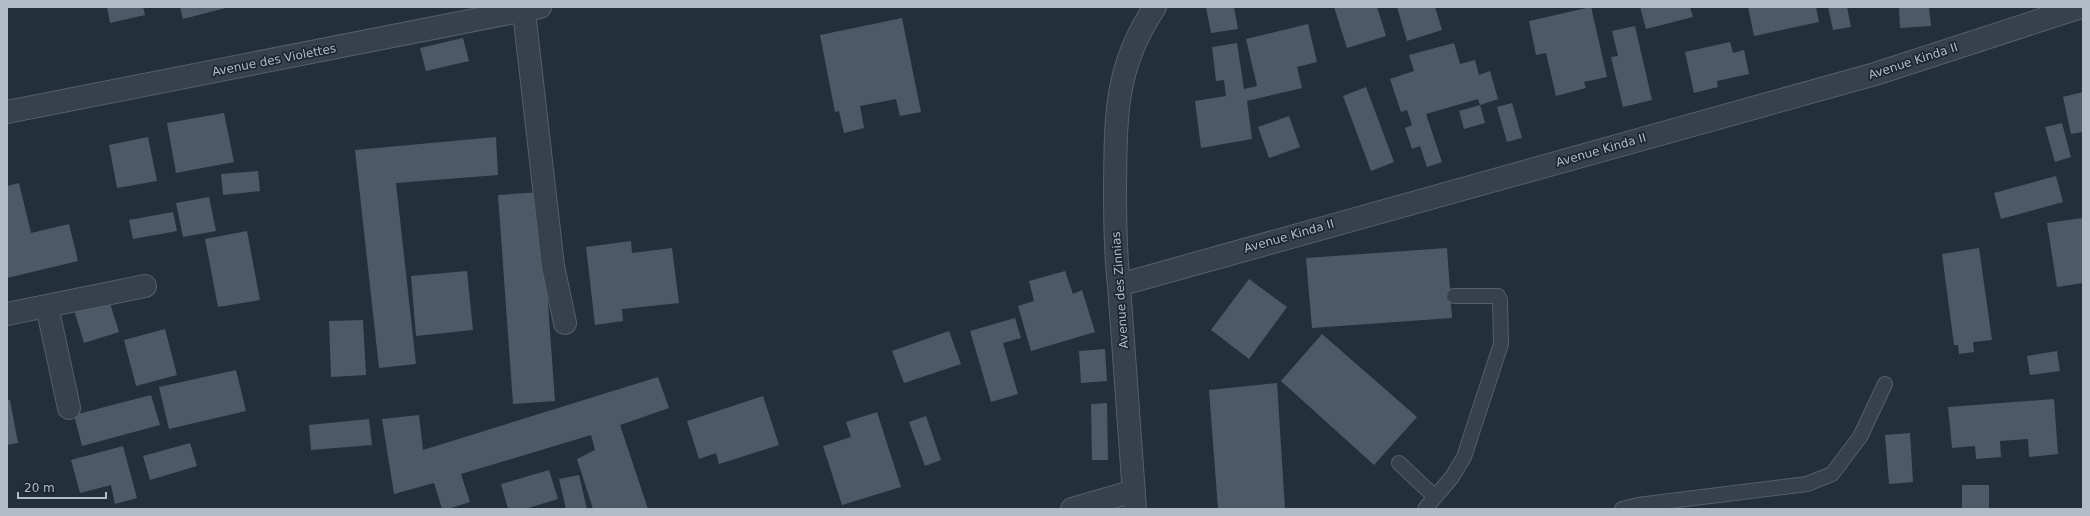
<svg xmlns="http://www.w3.org/2000/svg" width="2090" height="516" font-family="'DejaVu Sans',sans-serif">
<style>
.building{fill:#4c5a67}
.lines{fill:none;stroke-linecap:round;stroke-linejoin:round}
.service-casing{stroke:#555f69;stroke-width:16}
.minor-casing{stroke:#555f69;stroke-width:24}
.service{stroke:#36414b;stroke-width:14}
.minor{stroke:#36414b;stroke-width:22}
.labels{text-anchor:middle;stroke-width:3.5;stroke-linejoin:round;paint-order:stroke}
.street-label{font-size:12px;fill:#b2bcc7;stroke:#1c2630}
</style>
<rect width="100%" height="100%" fill="#23303b"/>
<path class="building" d="M107,7h36l2,8 -35,8z
M180,7h46v1l-43,11z
M1206,7h28l4,22 -27,4z
M1334,7h43l9,29 -39,12z
M1397,7h38l7,23 -35,11z
M1591,7l16,70 -23,5 2,6 -30,8 -10,-43 -10,2 -7,-34z
M1640,7h50l3,10 -47,12z
M1748,7h68l3,15 -65,14z
M1828,7h19l4,20 -18,3z
M1899,7h30l2,19 -31,2z
M902,18l19,94 -21,4 -4,-17 -36,7 4,22 -20,5 -5,-22 -4,1 -15,-77z
M1308,24l9,38 -20,5 5,21 -55,13 5,38 -51,9 -6,-47 31,-5 -2,-16 -8,1 -4,-34 25,-4 7,46 13,-3 -11,-47z
M1635,26l17,74 -29,7 -12,-50 7,-1 -6,-25z
M463,38l6,23 -43,10 -6,-23z
M1730,42l3,11 11,-3 5,24 -32,7 1,6 -24,6 -9,-41z
M1454,43l6,21 15,-4 4,15 11,-4 8,28 -18,6 5,18 -21,6 -5,-18 21,-6 -2,-6 -52,15 16,48 -15,5 -7,-21 -8,3 -7,-21 7,-3 -5,-15 -6,2 -11,-33 24,-8 -5,-16z
M1366,87l28,75 -23,9 -28,-75z
M2083,92v40l-12,2 -8,-37z
M1512,103l10,35 -15,4 -10,-35z
M224,113l10,49 -58,11 -9,-50z
M1289,116l11,31 -31,11 -11,-31z
M2062,123l9,34 -16,5 -10,-35z
M148,137l9,44 -40,7 -8,-43z
M496,137l2,38 -102,8 20,181 -37,4 -24,-218z
M258,171l2,20 -37,4 -2,-21z
M2056,176l7,26 -62,17 -7,-26z
M19,183l12,50 38,-9 9,37 -71,17v-92z
M540,192l15,209 -42,3 -15,-209z
M209,197l7,34 -33,6 -7,-34z
M173,212l4,19 -44,8 -4,-19z
M2083,218v65l-26,4 -10,-64z
M247,231l13,69 -42,7 -13,-68z
M631,241l1,12 40,-5 7,55 -57,6 1,12 -28,4 -9,-78z
M1447,248l5,70 -140,10 -6,-70z
M1979,248l13,92 -19,2 1,10 -15,2 -1,-9h-4l-12,-91z
M467,271l6,59 -57,6 -5,-60z
M1065,271l8,23 9,-4 13,42 -64,19 -13,-45 16,-5 -5,-20z
M1249,279l38,28 -38,52 -38,-29z
M109,300l10,32 -35,11 -10,-33z
M1015,318l6,20 -18,5 15,51 -27,8 -21,-71z
M363,320l3,55 -35,2 -2,-56z
M165,329l12,46 -41,11 -12,-46z
M949,331l12,33 -57,19 -12,-32z
M1322,334l95,83 -43,48 -93,-84z
M1105,349l2,32 -26,2 -2,-32z
M2057,351l3,20 -30,4 -3,-19z
M236,370l10,41 -77,18 -10,-42z
M658,377l11,31 -49,17 28,84h-55l-16,-50 18,-9 -4,-15 -130,39 9,28 -22,7h-6l-8,-26 -40,11 -12,-75 37,-4 4,35z
M1277,383l8,126h-67l-9,-119z
M151,395l9,30 -78,21 -8,-31z
M763,396l16,49 -60,19 -3,-11 -17,6 -12,-38z
M2054,399l4,55 -29,3 -1,-18 -28,2 1,16 -25,2 -1,-13 -23,2 -4,-41z
M7,400h3l8,43 -11,2z
M1107,403l1,57h-16l-1,-56z
M877,412l24,75 -59,18 -19,-59 28,-9 -5,-15z
M926,416l15,44 -16,6 -16,-44z
M369,419l3,26 -61,5 -2,-25z
M1910,433l3,49 -24,2 -4,-49z
M190,443l7,23 -47,14 -7,-24z
M123,446l14,52 -22,6 -4,-19 -31,8 -9,-33z
M549,470l9,29 -33,10h-17l-7,-25z
M579,475l8,34h-21l-7,-30z
M1962,485h27v24h-27z"/>
<g class="lines">
<defs>
<path id="service" d="M1399,463l36,34
M1425,509l27,-32 12,-20 37,-113 -1,-44 -2,-4h-44
M1622,509l16,-4 169,-21 25,-10 28,-37 25,-53"/>
<path id="minor" d="M524,12l29,254 12,57
M7,112l533,-105
M1119,285l756,-211 206,-67
M47,306l22,102
M7,314l138,-28
M1072,509l62,-18
M1135,509l-16,-224c-4,-33 -4,-65 -4,-97 1,-71 -1,-120 40,-181"/>
</defs>
<use href="#service" class="service-casing"/>
<use href="#minor" class="minor-casing"/>
<use href="#service" class="service"/>
<use href="#minor" class="minor"/>
</g>
<g class="labels">
<g class="street-label">
<text transform="translate(274 60) rotate(-11)" y="4">Avenue des Violettes</text>
<text transform="translate(1913 61) rotate(-18)" y="4">Avenue Kinda II</text>
<text transform="translate(1601 150) rotate(-16)" y="4">Avenue Kinda II</text>
<text transform="translate(1289 236) rotate(-16)" y="4">Avenue Kinda II</text>
<text transform="translate(1120 290) rotate(-94)" y="4">Avenue des Zinnias</text>
</g>
</g>
<rect width="2090" height="516" fill="none" stroke="#b2bcc7" stroke-width="16"/>
<path d="M18 492v6h88v-6" fill="none" stroke="#b2bcc7" stroke-width="2"/>
<text x="24" y="492" font-size="12" fill="#b2bcc7" stroke="#1c2630" stroke-width="3" paint-order="stroke">20 m</text>
</svg>
